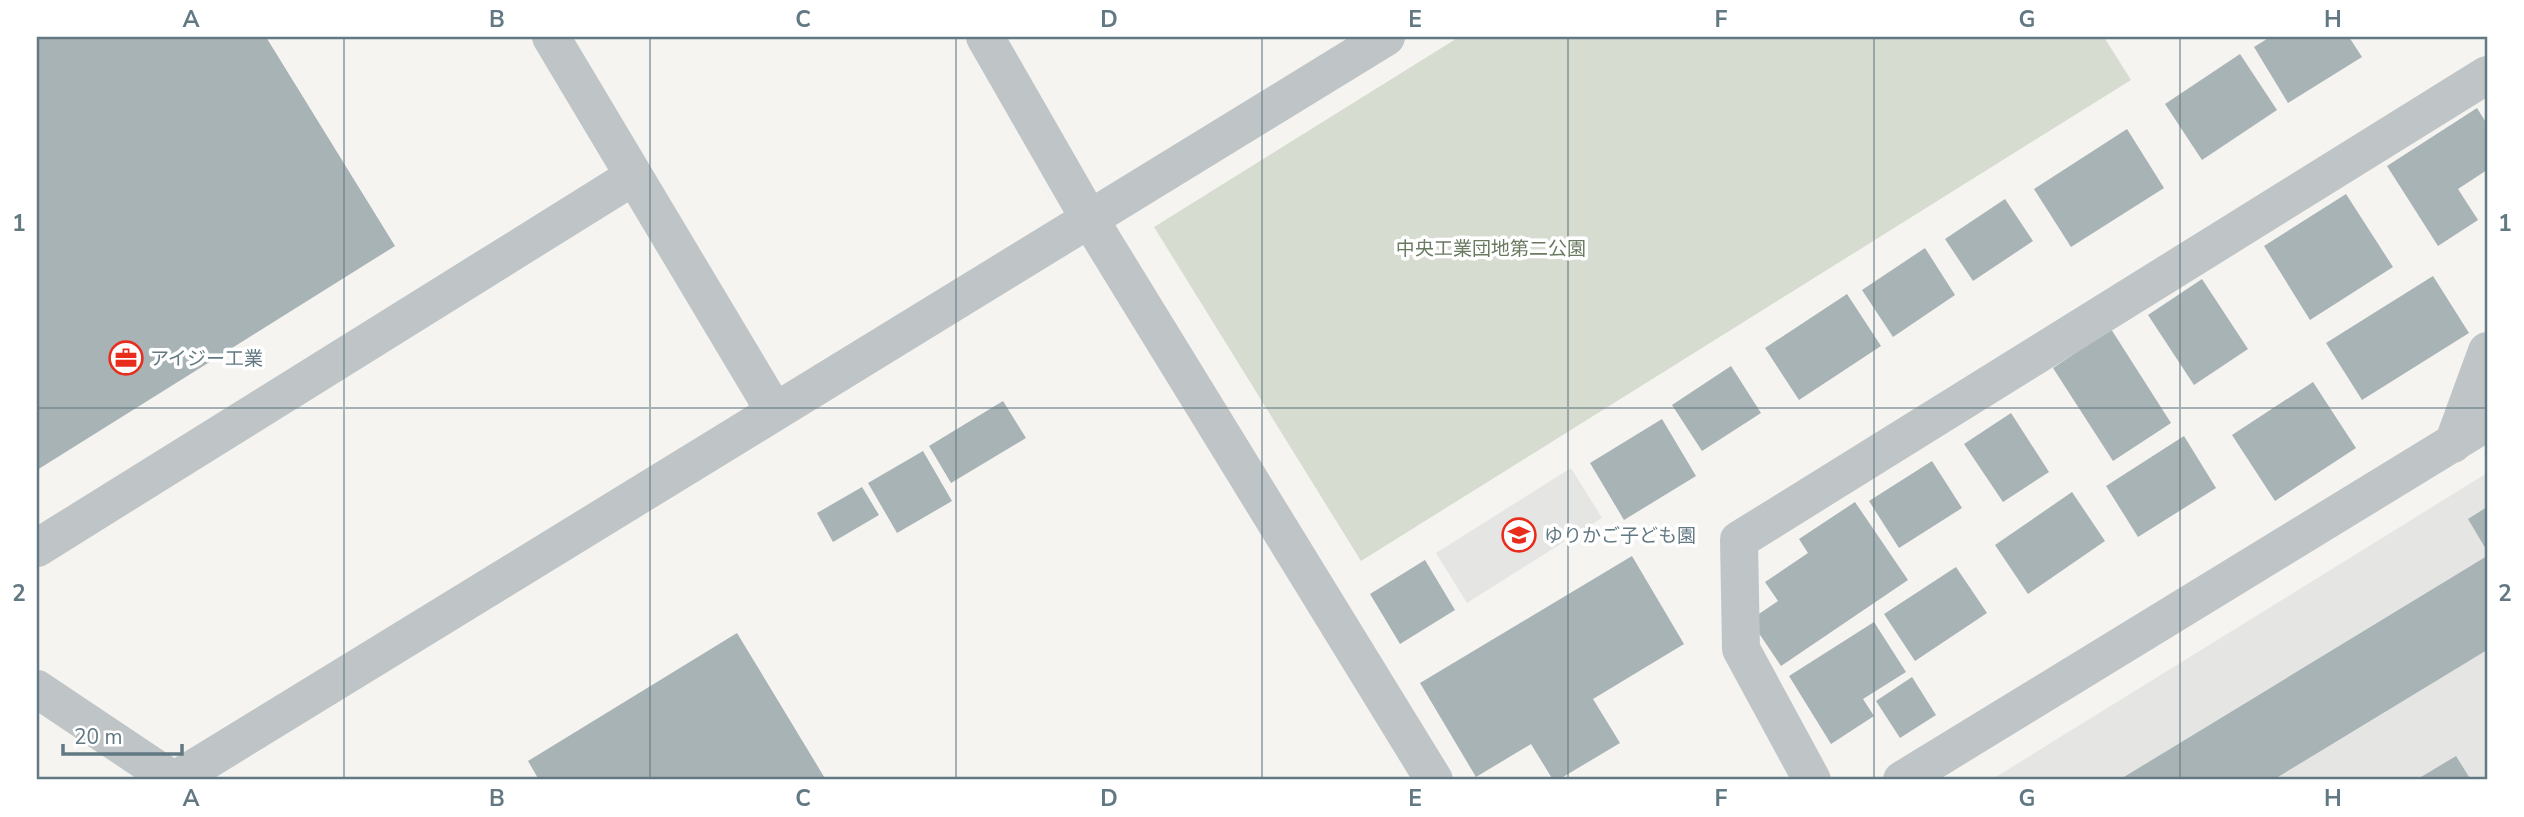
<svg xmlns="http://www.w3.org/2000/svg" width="2524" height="817" font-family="'Nunito Sans','Noto Sans JP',sans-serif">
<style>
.built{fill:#e5e6e4}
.green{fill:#d7dcd1}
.building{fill:#a8b3b6}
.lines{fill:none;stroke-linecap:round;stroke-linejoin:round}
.minor{stroke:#bfc5c7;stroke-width:38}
.grid{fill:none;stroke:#627983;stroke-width:2;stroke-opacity:0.55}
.labels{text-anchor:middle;stroke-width:7;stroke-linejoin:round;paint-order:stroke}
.park-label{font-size:19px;fill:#6a7a61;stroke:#fff}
.poi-label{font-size:19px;fill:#627983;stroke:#fff;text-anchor:start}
.neatline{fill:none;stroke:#627983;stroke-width:2.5}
.grid-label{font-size:23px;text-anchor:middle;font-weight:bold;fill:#627983}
</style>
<rect width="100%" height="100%" fill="#f5f4f0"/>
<path class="built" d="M1571,468l31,50 -135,85 -31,-50z
M2487,473v307h-496z"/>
<path class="green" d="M1459,37h645l27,43 -770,481 -207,-334z"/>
<path class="building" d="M37,37h229l129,209 -358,224z
M2270,37h79l13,20 -74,46 -34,-56z
M2240,54l37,56 -75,50 -37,-56z
M2477,108l10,16v46l-29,19 20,31 -40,26 -51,-80z
M2127,129l37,59 -93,59 -37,-58z
M2346,194l47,73 -83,53 -46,-74z
M2005,199l28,42 -60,40 -28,-42z
M1925,248l30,47 -62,42 -31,-47z
M2433,276l36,57 -107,67 -36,-57z
M2202,279l46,70 -54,36 -46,-70z
M1847,294l34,52 -82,54 -34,-52z
M2111,329l60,94 -58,38 -60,-93z
M1731,366l30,47 -59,38 -30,-46z
M2313,382l43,66 -81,53 -43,-66z
M1003,401l23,37 -75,45 -22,-37z
M2011,413l38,59 -46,30 -39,-58z
M1662,419l34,57 -72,44 -34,-57z
M2184,436l32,52 -78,49 -32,-51z
M923,451l29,50 -55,32 -29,-50z
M1932,461l30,47 -63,40 -30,-47z
M862,487l17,28 -46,27 -16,-29z
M2072,492l33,49 -77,53 -33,-49z
M1855,502l53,78 -127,86 -31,-46 28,-19 -13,-19 43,-29 -9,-14z
M2487,507v44l-19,-32z
M1632,556l52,88 -91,55 27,44 -62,37h-5l-22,-36 -55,33 -56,-94z
M2487,556v94l-214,130h-154z
M1425,560l30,50 -55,34 -30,-50z
M1956,567l31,46 -72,48 -31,-47z
M1874,622l32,50 -43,27 11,17 -43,28 -42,-68z
M737,633l89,147h-287l-11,-19z
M1912,677l24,38 -36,23 -24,-37z
M2456,756l15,24h-55z"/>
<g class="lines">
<path class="minor" d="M551,37l224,375
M985,37l105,183 344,560
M2453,444l34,-93
M37,548l597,-372
M37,689l136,91
M175,780l1211,-743
M1812,780l-71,-131 -2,-109 748,-465
M1902,780l585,-358"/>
</g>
<path class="grid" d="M344,37v743M650,37v743M956,37v743M1262,37v743M1568,37v743M1874,37v743M2180,37v743M37,408h2450"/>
<defs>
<symbol id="office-ring" viewBox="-11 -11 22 22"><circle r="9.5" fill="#fff" stroke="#e82d1d" stroke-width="1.5"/><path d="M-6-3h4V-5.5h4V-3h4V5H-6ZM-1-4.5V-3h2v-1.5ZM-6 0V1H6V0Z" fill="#e82d1d"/></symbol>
<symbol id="school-ring" viewBox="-11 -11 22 22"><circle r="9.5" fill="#fff" stroke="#e82d1d" stroke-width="1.5"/><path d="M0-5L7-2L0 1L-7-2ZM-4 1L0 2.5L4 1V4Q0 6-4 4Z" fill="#e82d1d"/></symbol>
</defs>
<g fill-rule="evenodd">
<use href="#office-ring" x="107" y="339" width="38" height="38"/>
<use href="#school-ring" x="1500" y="516" width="38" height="38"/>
</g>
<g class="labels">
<g class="park-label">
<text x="1491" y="255">中央工業団地第二公園</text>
</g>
<g class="poi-label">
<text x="150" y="365">アイジー工業</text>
<text x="1544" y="542">ゆりかご子ども園</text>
</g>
</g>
<rect width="2524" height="817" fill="none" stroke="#ffffff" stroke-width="77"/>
<path d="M63 744v10h119v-10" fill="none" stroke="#627983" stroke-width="3.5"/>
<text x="74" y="744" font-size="21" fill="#627983" stroke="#ffffff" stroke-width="5" paint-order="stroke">20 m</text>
<rect x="38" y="38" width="2448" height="740" class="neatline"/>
<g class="grid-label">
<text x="191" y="27">A</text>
<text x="497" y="27">B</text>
<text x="803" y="27">C</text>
<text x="1109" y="27">D</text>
<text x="1415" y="27">E</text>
<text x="1721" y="27">F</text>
<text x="2027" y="27">G</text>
<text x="2333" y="27">H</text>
<text x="19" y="231">1</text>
<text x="2505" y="231">1</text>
<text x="19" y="601">2</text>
<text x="2505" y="601">2</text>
<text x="191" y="806">A</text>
<text x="497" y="806">B</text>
<text x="803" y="806">C</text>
<text x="1109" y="806">D</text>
<text x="1415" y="806">E</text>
<text x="1721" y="806">F</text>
<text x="2027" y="806">G</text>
<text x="2333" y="806">H</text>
</g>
</svg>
